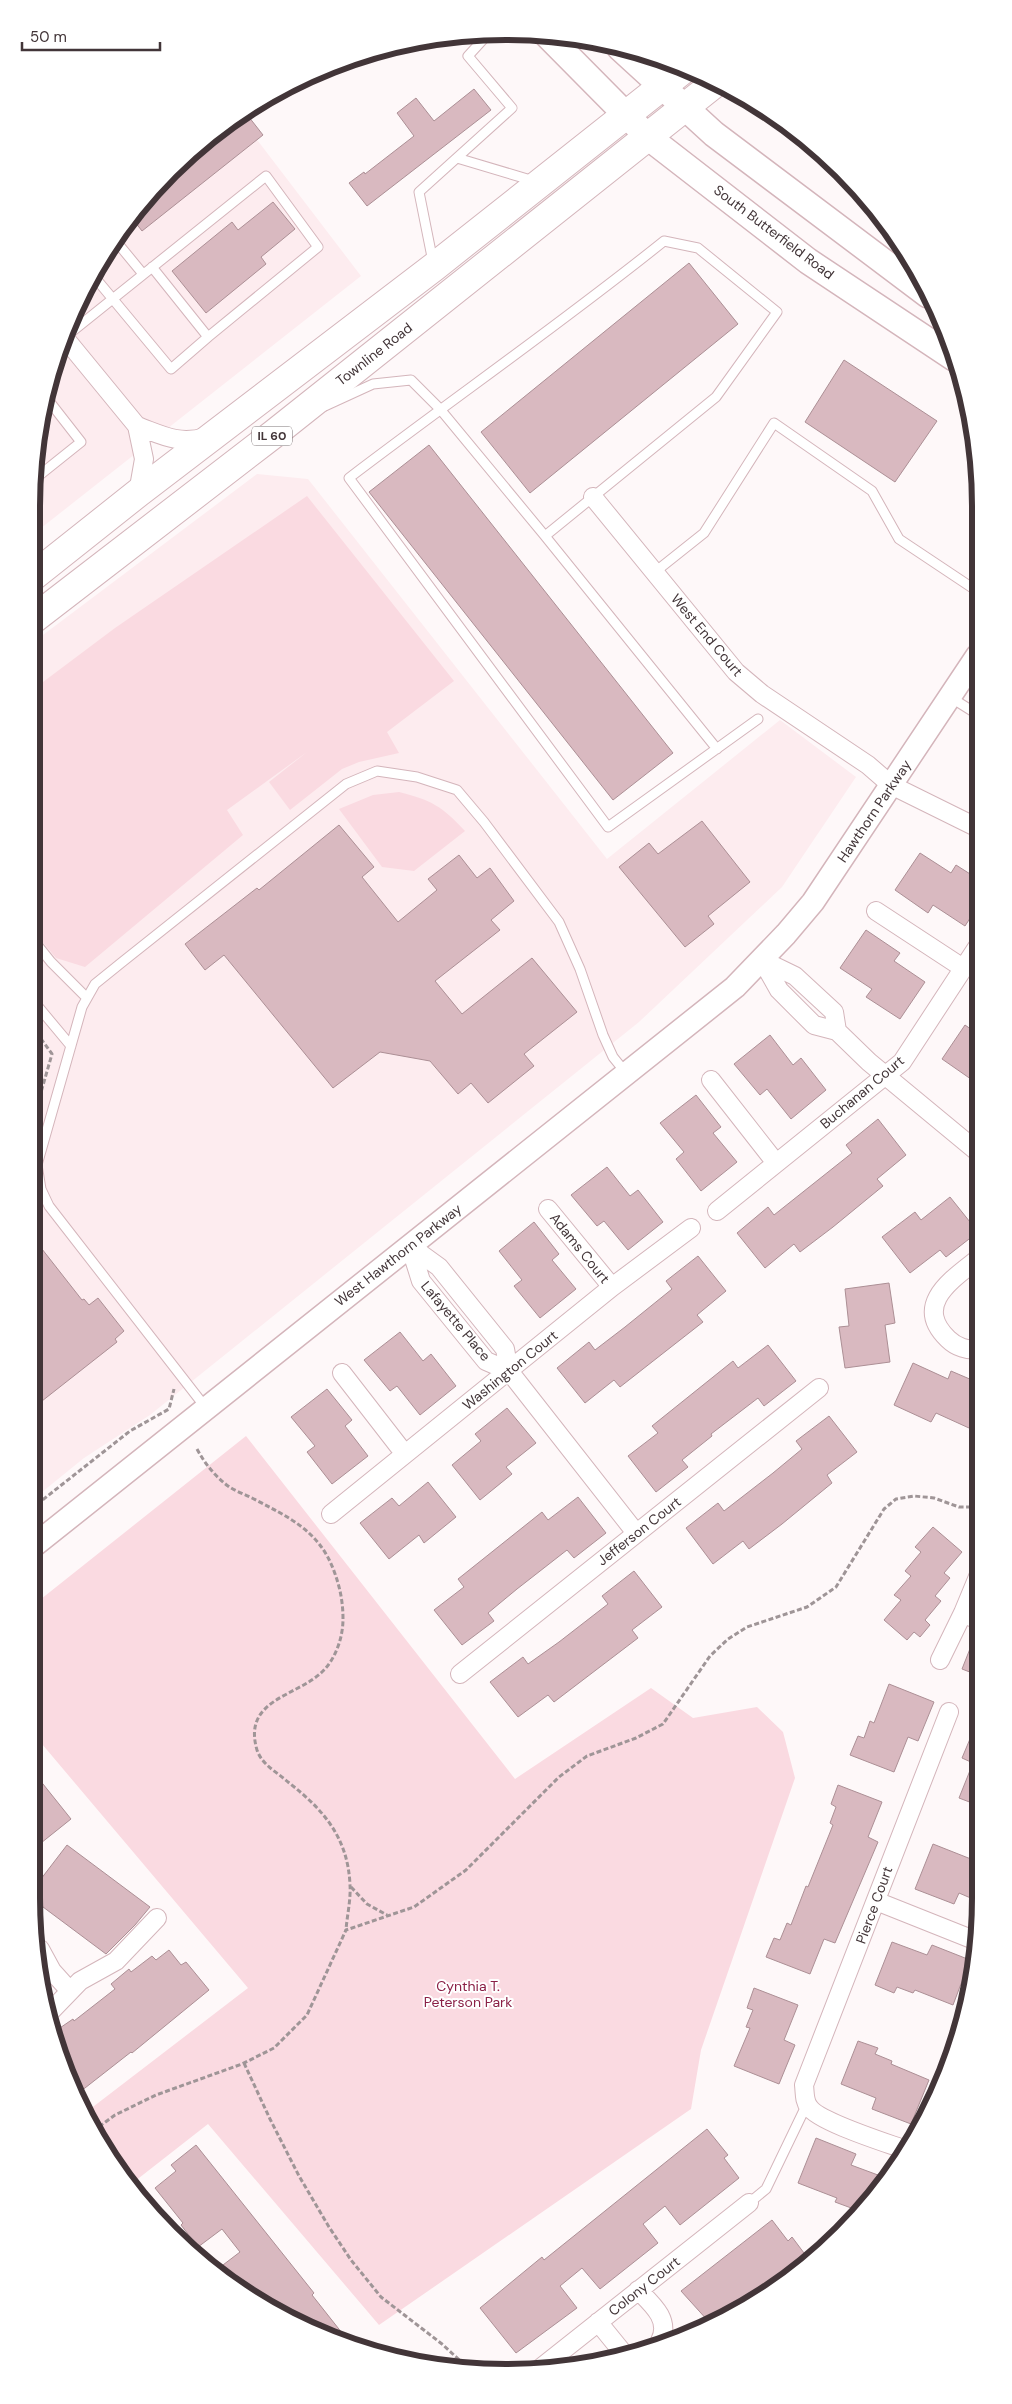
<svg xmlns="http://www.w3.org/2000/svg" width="1012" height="2404" font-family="'DM Sans',sans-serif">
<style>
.built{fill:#fdecef}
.green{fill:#fadae1}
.building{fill:#d9b9c0;stroke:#ac8f95}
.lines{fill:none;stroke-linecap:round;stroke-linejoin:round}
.service-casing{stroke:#d4b5bb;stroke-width:11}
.minor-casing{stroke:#d4b5bb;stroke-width:20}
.tertiary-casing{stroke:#d4b5bb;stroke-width:25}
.secondary-casing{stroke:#d4b5bb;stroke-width:28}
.primary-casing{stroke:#d4b5bb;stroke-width:30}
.path{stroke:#9f9597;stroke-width:3;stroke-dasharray:5 2.5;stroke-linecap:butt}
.service{stroke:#fff;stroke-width:9}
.minor{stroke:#fff;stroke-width:18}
.tertiary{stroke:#fff;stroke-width:22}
.secondary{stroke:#fff;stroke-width:25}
.primary{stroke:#fff;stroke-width:28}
.labels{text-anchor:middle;stroke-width:4;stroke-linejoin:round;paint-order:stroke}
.shield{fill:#fff;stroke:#7b7274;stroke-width:1}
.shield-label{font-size:12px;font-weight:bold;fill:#423538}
.street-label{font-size:14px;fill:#423538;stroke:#fff}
.park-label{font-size:14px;fill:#8a2046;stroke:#fff}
.rim{fill:none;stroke:#423538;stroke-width:6}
</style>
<rect width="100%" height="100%" fill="#fef8f9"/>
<path class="built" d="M239,116l122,160 -330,260v-30l26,-153 38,-85 54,-75z
M257,474l51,5 299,380 173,-139 76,57 -74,110 -143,135 -489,393 -66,43 -53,43v-857z"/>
<path class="green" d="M307,496l147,185 -67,51 12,21 -40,9 -17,7 -52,41 -21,-28 38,-30 -80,58 16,25 -158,132 -29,-9 -25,-30v-237l84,-63z
M399,792c32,8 43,14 66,39l-51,40 -32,-4 -43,-58 34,-14z
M246,1436l269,343 136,-91 42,30 64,-11 26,25 12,46 -94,272 -10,59 -312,216 -171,-201 -78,61 -35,-50 -10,-22 163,-125 -217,-257v-124z"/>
<path class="building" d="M474,89l17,21 -124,96 -18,-23 15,-11 1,2 49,-38 -17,-23 19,-15 18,23z
M245,112l18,23 -121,96 -10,-13 17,-25 68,-64z
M273,202l22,27 -34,28 5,7 -60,49 -34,-42 60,-49 6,8z
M689,263l49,61 -208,169 -49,-61z
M844,360l93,61 -42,61 -90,-60z
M429,445l244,308 -60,47 -244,-308z
M702,821l48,61 -42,34 6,8 -29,23 -66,-80 30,-24 9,11z
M339,825l35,42 -12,10 36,45 39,-32 -9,-11 31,-24 18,23 13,-10 24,33 -23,19 9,10 -65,51 27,33 70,-56 45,54 -53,42 10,12 -46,37 -17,-20 -13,11 -28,-33 -50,-9 -47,36 -109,-133 -19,15 -20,-26 72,-56 2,2z
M920,853l31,20 5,-8 22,14v27l-13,20 -32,-21 -5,8 -33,-23z
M866,930l34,23 -6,8 31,21 -25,37 -34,-22 6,-8 -32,-21z
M965,1025l13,9v50l-36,-25z
M770,1035l23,30 8,-7 25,32 -35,29 -24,-30 -7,6 -26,-31z
M696,1095l25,32 -8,6 24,29 -36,29 -25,-32 8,-7 -24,-29z
M878,1119l28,36 -29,24 6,7 -50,41 -33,25 -6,-8 -29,24 -28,-35 31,-26 6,8 78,-62 -6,-8z
M607,1167l23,29 8,-6 25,32 -35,28 -24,-29 -7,5 -26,-31z
M950,1197l28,35 -32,25 -6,-7 -30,23 -28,-36 33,-25 6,8z
M534,1222l25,32 -7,6 24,29 -36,29 -26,-32 8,-6 -23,-29z
M31,1235l51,65 2,-1 5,6 9,-7 26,33 -9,8 2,3 -75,59 -2,-2 -9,7z
M698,1256l28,35 -29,24 6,7 -83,65 -6,-7 -29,23 -28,-35 32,-26 6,8 30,-23 47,-38 -6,-8z
M889,1283l6,40 -10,2 5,37 -45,6 -6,-41 10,-1 -4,-37z
M400,1332l23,29 8,-7 25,32 -36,29 -23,-29 -7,5 -26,-31z
M768,1345l28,36 -32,25 -6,-8 -47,36 1,2 -30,24 6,7 -32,25 -28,-36 30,-23 -6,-7 81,-65 5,7z
M913,1363l35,16 3,-8 28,12v24l-10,21 -33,-15 -5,9 -37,-17z
M327,1389l25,31 -7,6 23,30 -36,28 -25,-32 8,-6 -24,-29z
M507,1408l29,35 -30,24 6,7 -32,26 -28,-35 29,-24 -6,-7z
M829,1416l28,36 -30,23 5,8 -50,41 -33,25 -6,-8 -30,23 -27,-36 32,-25 6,8 49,-38 29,-24 -6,-8z
M428,1482l28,35 -32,26 -5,-8 -30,24 -29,-36 32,-25 7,8z
M578,1497l28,36 -32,25 -7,-8 -50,39 -29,24 6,8 -32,24 -28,-35 30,-23 -6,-8 84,-67 6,8z
M933,1527l29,25 -18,21 6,5 -15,18 6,5 -16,19 5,5 -10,12 -6,-5 -7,8 -23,-20 17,-20 -7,-5 17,-19 -6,-5 16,-19 -6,-5z
M634,1571l28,36 -30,23 6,8 -84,64 -6,-7 -30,22 -28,-35 33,-25 5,7 31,-22 49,-38 -6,-8z
M977,1631h3v45l-18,-7z
M889,1684l45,18 -16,39 -10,-4 -14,35 -44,-17 8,-19 6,2 6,-17 4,2z
M980,1715v91l-21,-8 14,-35 -11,-5z
M31,1769l40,50 -40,32z
M838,1785l44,17 -14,35 10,5 -43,101 -11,-4 -14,35 -44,-17 8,-19 6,2 7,-17 4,2 15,-39 2,1 25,-62 -3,-2 6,-16 -5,-3z
M933,1844l48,19 -1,39 -21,-9 -5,11 -39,-15z
M67,1845l83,62 -15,18 -29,29 -75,-56v-6z
M892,1942l35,13 5,-10 38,15 -17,45 -38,-15 -2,3 -16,-6 -3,6 -19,-8z
M169,1950l12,15 5,-3 23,28 -77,63 -1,-1 -55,43 -17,-38 8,-6 -13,-19 19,-13 1,2 41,-32 -4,-5 18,-15 2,3 21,-16 4,4z
M754,1988l44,17 -14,35 11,5 -16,39 -45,-18 16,-38 -4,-1 7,-17 -6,-2z
M858,2041l20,7 -3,6 17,7 -1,3 38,16 -18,44 -39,-15 4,-11 -35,-14z
M707,2129l21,26 -4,3 15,20 -59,47 -15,-19 -22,18 15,19 -58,46 -18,-21 -22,18 17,22 -61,45 -36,-45 62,-51 2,3z
M816,2138l40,16 -5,11 35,13 -24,34 -27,-10 2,-4 -39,-15z
M196,2145l118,148 -2,2 34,43 -77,-29 -50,-41 21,-16 -18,-23 -24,18 -17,-22 2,-2 -28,-35 21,-17 -5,-6z
M772,2220l16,21 4,-4 15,20 -64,52 -34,13 -28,-31z"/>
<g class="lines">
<defs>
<path id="service" d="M457,158l77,23
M115,240l28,34
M433,262l-14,-70 93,-84 -44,-52 21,-23
M92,274l79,95 37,-32 -56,-70
M64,338l202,-162 52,71 -110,90
M325,406l48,-22 38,-4 29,29 105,127
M36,478l45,-36 -32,-41
M655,572l49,-39 70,-110 98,68 27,48 78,52
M950,697l27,17
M717,749l-172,-213 171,-139 61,-85 -79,-64 -34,-7c-102,82 -210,157 -315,237l259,349 150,-108
M31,937l20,25 36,36
M31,998l40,48
M206,1408l-157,-202 -8,-17 -4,-24 45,-158 13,-23 26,-21 225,-179 31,-13 40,6 40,13 27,32 75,100 21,47 23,66 10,22 13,16
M749,2203l17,-14 41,-85"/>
<path id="minor" d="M64,337l73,89 7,33 -6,34
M137,426c25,9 41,19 69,11
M593,497l143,175 26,22 106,71 23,20 87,43
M876,911l87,57
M837,1031l-3,-19 -39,-36 -33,-16 17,30 35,35 23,6 32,31 110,91
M711,1080l65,83
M548,1209l64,78
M717,1211l185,-149 76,-116
M410,1246l11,35 65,80 23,10 127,162
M410,1246l29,21 66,82 4,22
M979,1258c-26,21 -67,46 -31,81 8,8 20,12 31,10
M342,1373l62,80
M331,1514l281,-227 79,-59
M963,1613l17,8
M940,1660l23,-47 17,-41
M460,1674l359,-286
M876,1901l98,39
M40,1949l12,22 18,20
M50,2012l30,-31 36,-20 41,-43
M906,2150c-19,-7 -87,-28 -97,-43 -5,-6 -4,-14 -5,-22l145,-373
M638,2290c14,14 33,30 22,51
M598,2322l26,32
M538,2370l211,-167"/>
<path id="tertiary" d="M31,1548l704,-561 51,-53 27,-32 164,-246"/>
<path id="secondary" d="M547,35l101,102 160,124 146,97
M620,48l94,86 214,161"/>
<path id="primary" d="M31,578l107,-85 296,-226 250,-198
M31,621l244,-188 439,-349"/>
</defs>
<use href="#service" class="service-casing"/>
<use href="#minor" class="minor-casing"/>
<use href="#tertiary" class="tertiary-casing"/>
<use href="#secondary" class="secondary-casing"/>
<use href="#primary" class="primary-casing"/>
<path class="path" d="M31,1074l6,7
M31,1127l21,-73 -21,-29
M197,1449c8,15 18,27 31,37 7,5 16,8 24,12 36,19 67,32 82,73 6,16 9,31 9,48 0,18 -7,39 -20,52 -26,26 -81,28 -66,79 5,15 20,22 31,32 36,28 60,56 62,103 1,14 -3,31 -4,45
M31,1509l99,-78 39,-22 5,-20
M351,1887l16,17 20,11
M244,2063l26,56 29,57 30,51 22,33 30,37 61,47 27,25
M93,2131l22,-16 41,-20 86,-31 32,-16 33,-33 39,-85 68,-23 52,-37 93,-93 28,-21 49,-18 27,-14 47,-68 18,-17 19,-12 60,-20 29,-20 48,-78 12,-10 18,-3 20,2 25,9h21"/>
<use href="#service" class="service"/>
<use href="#minor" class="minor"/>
<use href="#tertiary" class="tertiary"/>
<use href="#secondary" class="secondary"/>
<use href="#primary" class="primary"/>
</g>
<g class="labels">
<rect class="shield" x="252" y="426.5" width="40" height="19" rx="4"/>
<g class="shield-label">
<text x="272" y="440">IL 60</text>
</g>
<g class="street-label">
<text transform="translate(774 232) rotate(37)" y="5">South Butterfield Road</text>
<text transform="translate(374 354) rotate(-38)" y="5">Townline Road</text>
<text transform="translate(707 635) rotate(50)" y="5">West End Court</text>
<text transform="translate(874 811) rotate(-56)" y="5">Hawthorn Parkway</text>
<text transform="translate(862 1092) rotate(-40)" y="5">Buchanan Court</text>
<text transform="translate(580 1248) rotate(51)" y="5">Adams Court</text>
<text transform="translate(398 1255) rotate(-38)" y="5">West Hawthorn Parkway</text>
<text transform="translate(456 1321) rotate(50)" y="5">Lafayette Place</text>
<text transform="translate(510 1370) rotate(-39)" y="5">Washington Court</text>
<text transform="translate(639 1531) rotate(-38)" y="5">Jefferson Court</text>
<text transform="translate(874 1905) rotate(-70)" y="5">Pierce Court</text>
<text transform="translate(644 2286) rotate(-38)" y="5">Colony Court</text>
</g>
<g class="park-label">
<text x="468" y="1991">Cynthia T.<tspan x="468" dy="16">Peterson Park</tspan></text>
</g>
</g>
<path d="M0 0H1012V2404H0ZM506 40H506A466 466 0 0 1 972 506V1898A466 466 0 0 1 506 2364H506A466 466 0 0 1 40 1898V506A466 466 0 0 1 506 40Z" fill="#fff" fill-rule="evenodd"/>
<path class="rim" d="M506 40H506A466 466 0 0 1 972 506V1898A466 466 0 0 1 506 2364H506A466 466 0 0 1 40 1898V506A466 466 0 0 1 506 40Z"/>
<path d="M22 42v8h138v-8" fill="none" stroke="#423538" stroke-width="2.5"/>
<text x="30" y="42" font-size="15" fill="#423538" stroke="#ffffff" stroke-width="4" paint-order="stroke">50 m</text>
</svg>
